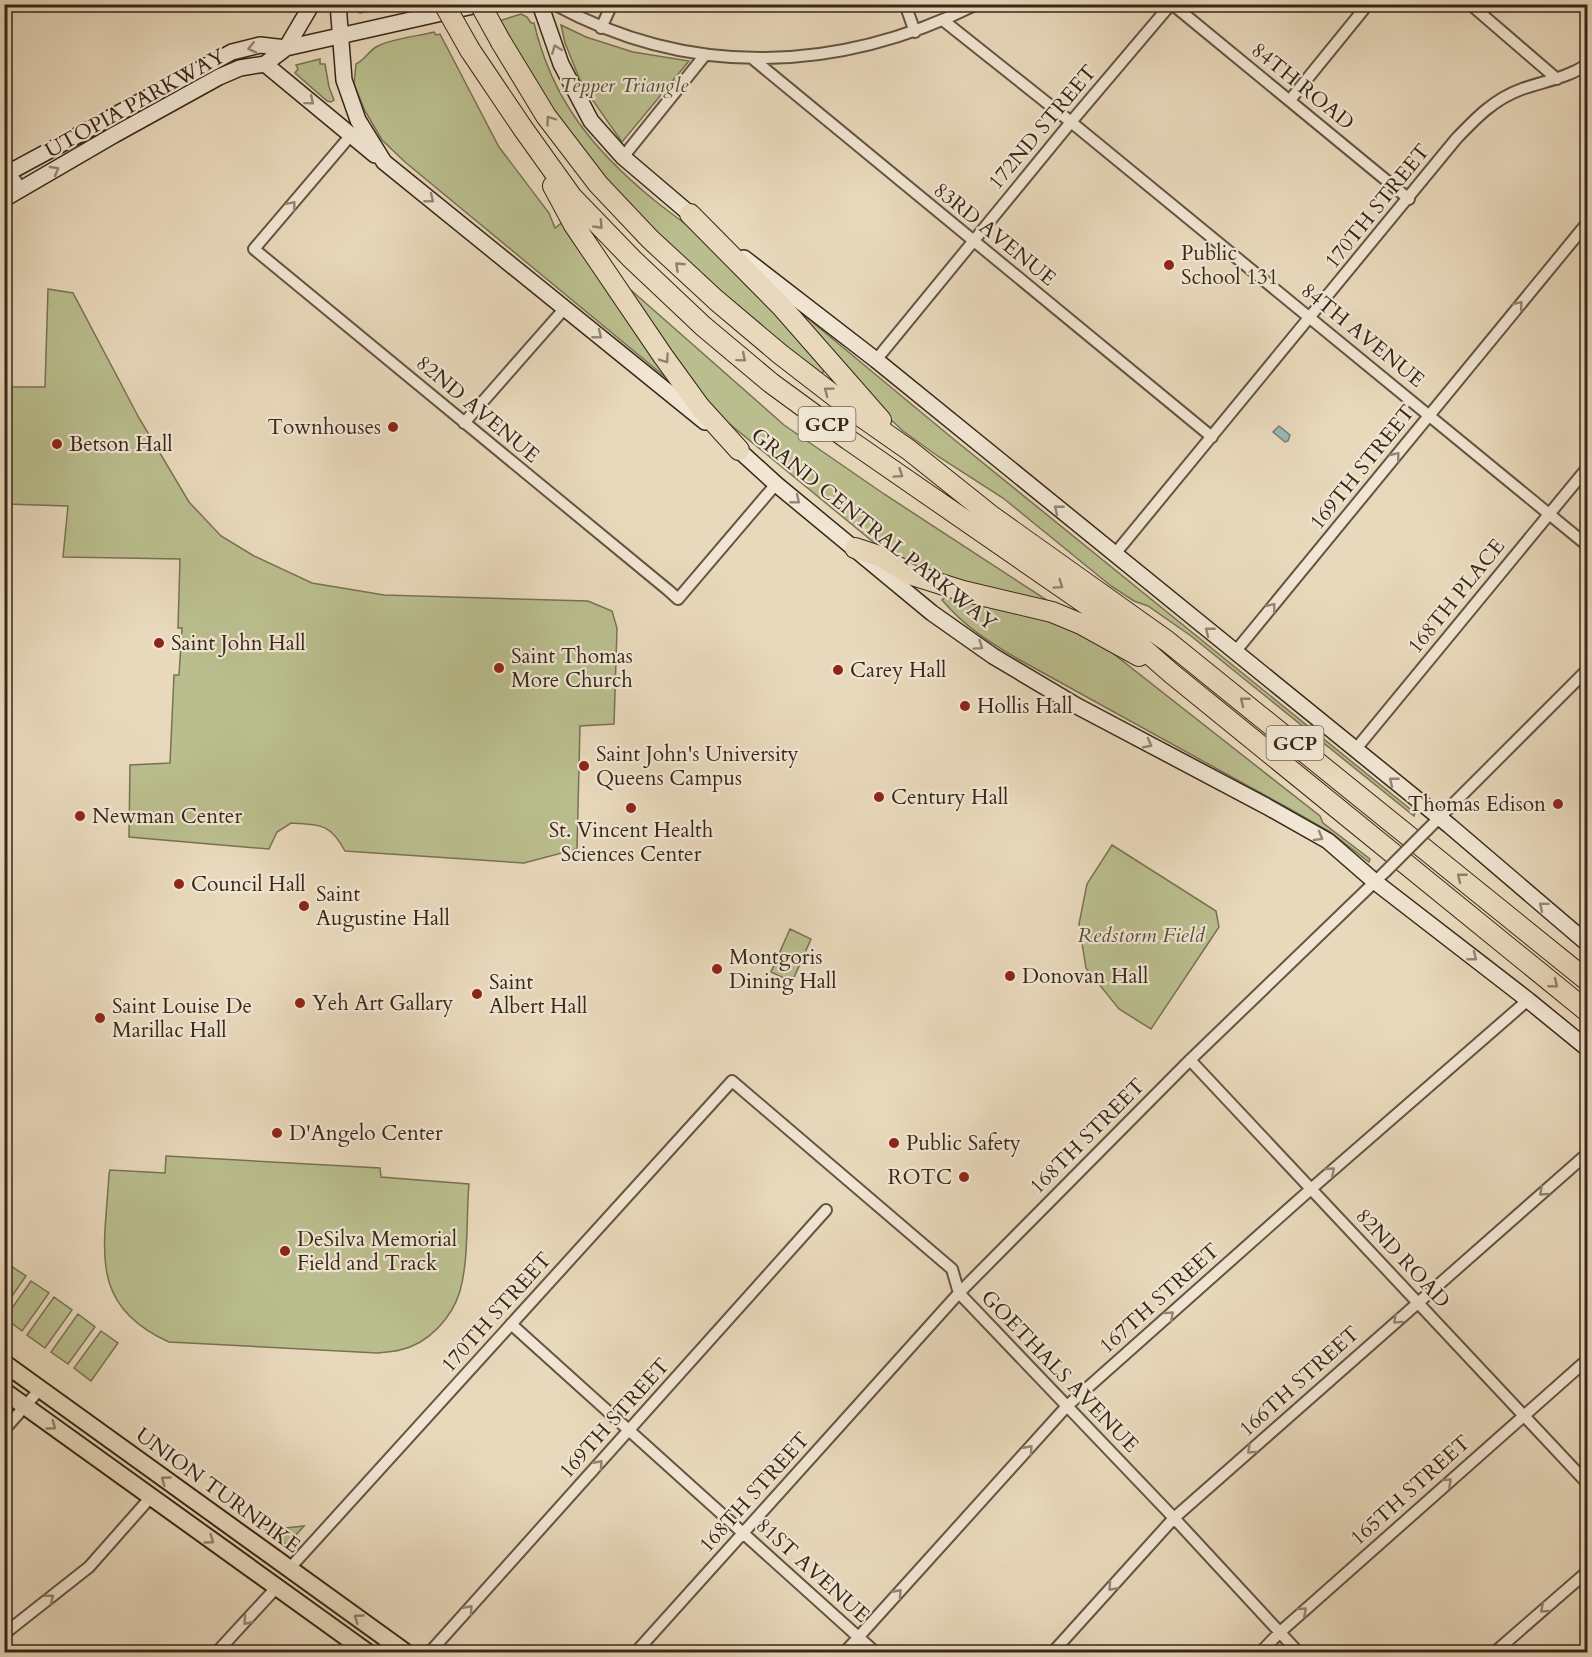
<svg xmlns="http://www.w3.org/2000/svg" width="1592" height="1657" font-family="Cardo,serif">
<style>
.green{fill:#babe8e;stroke:#787254;stroke-width:1.5}
.water{fill:#99b9b7;stroke:#727f78;stroke-width:1.5}
.lines{fill:none;stroke-linecap:round;stroke-linejoin:round}
.street-casing{stroke:#645442;stroke-width:14}
.secondary-casing{stroke:#372719;stroke-width:18}
.primary-casing{stroke:#372719;stroke-width:20}
.highway-casing{stroke:#372719;stroke-width:22}
.street{stroke:#f1e6d3;stroke-width:10}
.secondary{stroke:#f1e6d3;stroke-width:15}
.primary{stroke:#e9d9bc;stroke-width:16}
.highway{stroke:#e9d9bc;stroke-width:20}
.street-bridge-casing{stroke:#645442;stroke-width:14;stroke-linecap:butt}
.highway-bridge-casing{stroke:#372719;stroke-width:22;stroke-linecap:butt}
.street-bridge{stroke:#f1e6d3;stroke-width:10}
.highway-bridge{stroke:#e9d9bc;stroke-width:20}
.oneway{stroke:#948676}
.oneway2{stroke:#90806a}
.poi-dot{fill:#8f2418;stroke:#f1e6d3;stroke-width:2}
.labels{text-anchor:middle;stroke-width:4.5;stroke-linejoin:round;paint-order:stroke}
.shield{fill:#f1e6d3;stroke:#6f6051;stroke-width:1.5}
.shield-label{font-size:20px;font-weight:bold;fill:#372719}
.park-label{font-size:21px;font-style:italic;fill:#584d36;stroke:#f1e6d3}
.street-label{font-size:21px;fill:#372719;stroke:#f1e6d3}
.poi-label{font-size:21px;fill:#372719;stroke:#f1e6d3;text-anchor:start}
</style>
<rect width="100%" height="100%" fill="#e9d9bc"/>
<filter id="stains"><feTurbulence type="fractalNoise" baseFrequency=".00333" numOctaves="4"/><feColorMatrix values="0 0 0 0 .2 0 0 0 0 .09 0 0 0 0 .02 0 0 0 .5 -.17"/></filter>
<radialGradient id="worn" r=".72"><stop offset=".6" stop-color="#630" stop-opacity="0"/><stop offset="1" stop-color="#630" stop-opacity=".3"/></radialGradient>
<path class="green" d="M352,5h44l-36,8 -7,-4z
M521,14l6,3 4,6h3c18,77 60,128 120,177 20,16 42,31 61,48 40,37 74,80 110,121l-3,5 -53,-37 -118,-108 -45,-49 -43,-50 -67,-108z
M561,25l25,12 47,15 56,9 -67,81 -40,-57 -17,-42z
M434,32l2,3 4,-1 59,113 50,66 6,15 9,-7 111,164 -270,-223 -23,-22 -17,-29 -11,-27 2,-20c9,-4 13,-14 22,-18 12,-7 41,-10 56,-14z
M320,59v5h5l4,23 5,13 -3,2 -4,-1 -32,-28 3,-4 -2,-4z
M770,287l181,150 464,376 -1,3 -223,-180 -43,-30 -14,-5 -23,-15 -108,-88 -64,-41 -36,-26 -34,-32z
M48,289l25,4 66,125 50,84 32,34 33,20 58,27 72,12 204,6 24,10 5,17 -3,96 -34,2 -3,123 -53,14 -179,-12c-15,-28 -25,-26 -54,-28l-14,9 -8,17 -140,-12 1,-72 40,-2 4,-88h5l3,-47h-4l2,-69 -117,-2 5,-51 -63,-2v-117h40z
M632,291l152,134 100,69 178,116 -149,-40 -30,-20 -174,-143 -79,-109z
M950,593l85,19 57,25 228,179 3,7 47,36 -1,3 -39,-30 -42,-24 -270,-149c-29,-17 -54,-33 -76,-59z
M1112,845l104,66 3,16 -68,102 -32,-20 -33,-41 -7,-44 8,-40z
M790,929l21,10 -19,43 -21,-10z
M166,1156l214,12 1,9 88,7c-3,33 0,75 -9,107 -8,27 -32,53 -60,59 -8,2 -16,2 -23,3l-208,-11c-82,-37 -64,-93 -60,-168l1,-4 55,3z
M8,1264l18,12 -21,30v-37z
M31,1281l18,12 -27,38 -17,-13z
M54,1297l18,13 -27,38 -18,-13z
M78,1314l17,13 -27,37 -17,-12z
M101,1331l17,12 -27,38 -17,-13z
M304,1526l-17,19 -21,-15z"/>
<path class="water" d="M1279,426l11,9 -2,6 -3,1 -12,-10z"/>
<g class="lines">
<defs>
<path id="street" d="M554,4c137,75 285,69 423,0
M905,4l10,28
M1172,4l237,195
M1470,4l87,75
M944,21l127,101 517,424
M601,28l11,-24
M753,59l459,378
M1290,100l78,-96
M351,135l-97,114 414,341 10,9 98,-115
M623,157l82,-102
M4,162l17,27
M876,360l195,-238 100,-118
M464,423l101,-115
M1114,555l342,-416c20,-21 38,-40 66,-50 23,-8 45,-11 66,-25
M1235,652l353,-430
M1355,750l233,-283
M1428,829l160,-160
M1190,1060l398,424
M511,1324l364,328
M4,1430l37,-42
M289,1569l443,-488 220,188 7,24 215,225 124,134
M4,1634l85,-67 61,-69
M217,1652l59,-64
M430,1652l396,-442
M636,1652l323,-359 231,-233 195,-188
M845,1652l222,-246 244,-217 217,-189
M1053,1652l121,-134 414,-365
M1261,1652l18,-19 309,-274
M1495,1652l93,-81"/>
<path id="secondary" d="M338,4l6,76 14,40 26,42 321,260
M540,4l21,60 30,57 32,36 74,63
M265,64l110,91
M4,175l228,-123 28,-7 26,3 196,-44
M4,199l110,-64 105,-58 21,-9 25,-4 21,-16 26,-44
M744,258l132,102 574,466 138,118
M731,443l45,41 156,129 61,43 84,50 189,100 62,35 46,40 154,119 60,49"/>
<path id="primary" d="M4,1363l401,289
M4,1391l363,261"/>
<path id="highway" d="M501,42l45,74 52,68 52,55 66,61 64,54 79,61 50,35 84,67 174,124 421,340
M470,50l54,80 48,67 60,62 71,67 68,57 78,57 266,184 56,49 417,339
M553,186l21,39 89,131 37,51 39,43
M690,214l91,92 100,114
M855,548l27,9 27,17 54,17 89,21 29,12 58,32"/>
</defs>
<use href="#street" class="street-casing"/>
<use href="#secondary" class="secondary-casing"/>
<use href="#primary" class="primary-casing"/>
<use href="#highway" class="highway-casing"/>
<use href="#street" class="street"/>
<use href="#secondary" class="secondary"/>
<use href="#primary" class="primary"/>
<use href="#highway" class="highway"/>
<defs>
<path id="street-bridge" d="M1385,872l43,-43"/>
<path id="highway-bridge" d="M444,4l26,46
M480,4l21,38"/>
</defs>
<use href="#street-bridge" class="street-bridge-casing"/>
<use href="#highway-bridge" class="highway-bridge-casing"/>
<use href="#street-bridge" class="street-bridge"/>
<use href="#highway-bridge" class="highway-bridge"/>
</g>
<defs><path id="oneway-chevron" d="M-2-3.5L2.5 0L-2 3.5" fill="none" stroke-width="1.6" stroke-linecap="round" stroke-linejoin="round" transform="scale(1.5)"/></defs>
<g class="oneway">
<use href="#oneway-chevron" transform="translate(252 48) rotate(167)"/>
<use href="#oneway-chevron" transform="translate(556 49) rotate(-111)"/>
<use href="#oneway-chevron" transform="translate(310 101) rotate(40)"/>
<use href="#oneway-chevron" transform="translate(55 170) rotate(-30)"/>
<use href="#oneway-chevron" transform="translate(430 199) rotate(39)"/>
<use href="#oneway-chevron" transform="translate(292 205) rotate(-50)"/>
<use href="#oneway-chevron" transform="translate(1519 305) rotate(-51)"/>
<use href="#oneway-chevron" transform="translate(598 335) rotate(39)"/>
<use href="#oneway-chevron" transform="translate(1396 456) rotate(-51)"/>
<use href="#oneway-chevron" transform="translate(796 500) rotate(39)"/>
<use href="#oneway-chevron" transform="translate(1058 509) rotate(-141)"/>
<use href="#oneway-chevron" transform="translate(1272 607) rotate(-51)"/>
<use href="#oneway-chevron" transform="translate(1209 631) rotate(-141)"/>
<use href="#oneway-chevron" transform="translate(979 646) rotate(35)"/>
<use href="#oneway-chevron" transform="translate(1148 744) rotate(28)"/>
<use href="#oneway-chevron" transform="translate(1393 781) rotate(-141)"/>
<use href="#oneway-chevron" transform="translate(1319 837) rotate(30)"/>
<use href="#oneway-chevron" transform="translate(1543 906) rotate(-140)"/>
<use href="#oneway-chevron" transform="translate(1473 957) rotate(38)"/>
<use href="#oneway-chevron" transform="translate(1331 1171) rotate(-41)"/>
<use href="#oneway-chevron" transform="translate(1543 1192) rotate(139)"/>
<use href="#oneway-chevron" transform="translate(1170 1315) rotate(-42)"/>
<use href="#oneway-chevron" transform="translate(1397 1320) rotate(138)"/>
<use href="#oneway-chevron" transform="translate(1029 1449) rotate(-48)"/>
<use href="#oneway-chevron" transform="translate(1251 1450) rotate(138)"/>
<use href="#oneway-chevron" transform="translate(599 1464) rotate(-48)"/>
<use href="#oneway-chevron" transform="translate(1448 1482) rotate(-42)"/>
<use href="#oneway-chevron" transform="translate(1112 1587) rotate(132)"/>
<use href="#oneway-chevron" transform="translate(898 1593) rotate(-48)"/>
<use href="#oneway-chevron" transform="translate(50 1598) rotate(-39)"/>
<use href="#oneway-chevron" transform="translate(469 1609) rotate(-48)"/>
<use href="#oneway-chevron" transform="translate(1544 1609) rotate(139)"/>
<use href="#oneway-chevron" transform="translate(1303 1611) rotate(-42)"/>
<use href="#oneway-chevron" transform="translate(247 1621) rotate(132)"/>
</g>
<g class="oneway2">
<use href="#oneway-chevron" transform="translate(550 120) rotate(-126)"/>
<use href="#oneway-chevron" transform="translate(599 225) rotate(46)"/>
<use href="#oneway-chevron" transform="translate(679 266) rotate(-137)"/>
<use href="#oneway-chevron" transform="translate(742 358) rotate(40)"/>
<use href="#oneway-chevron" transform="translate(665 359) rotate(55)"/>
<use href="#oneway-chevron" transform="translate(828 391) rotate(-143)"/>
<use href="#oneway-chevron" transform="translate(899 474) rotate(34)"/>
<use href="#oneway-chevron" transform="translate(1059 585) rotate(35)"/>
<use href="#oneway-chevron" transform="translate(1244 701) rotate(-141)"/>
<use href="#oneway-chevron" transform="translate(1461 877) rotate(-141)"/>
<use href="#oneway-chevron" transform="translate(1554 984) rotate(39)"/>
<use href="#oneway-chevron" transform="translate(52 1426) rotate(36)"/>
<use href="#oneway-chevron" transform="translate(165 1480) rotate(-144)"/>
<use href="#oneway-chevron" transform="translate(210 1540) rotate(36)"/>
<use href="#oneway-chevron" transform="translate(358 1618) rotate(-144)"/>
</g>
<g class="poi-dot">
<circle cx="1169" cy="265" r="6"/>
<circle cx="393" cy="427" r="6"/>
<circle cx="57" cy="444" r="6"/>
<circle cx="159" cy="643" r="6"/>
<circle cx="499" cy="668" r="6"/>
<circle cx="838" cy="670" r="6"/>
<circle cx="965" cy="706" r="6"/>
<circle cx="584" cy="766" r="6"/>
<circle cx="879" cy="797" r="6"/>
<circle cx="1558" cy="804" r="6"/>
<circle cx="631" cy="808" r="6"/>
<circle cx="80" cy="816" r="6"/>
<circle cx="179" cy="884" r="6"/>
<circle cx="304" cy="906" r="6"/>
<circle cx="717" cy="969" r="6"/>
<circle cx="1010" cy="976" r="6"/>
<circle cx="477" cy="994" r="6"/>
<circle cx="300" cy="1003" r="6"/>
<circle cx="100" cy="1018" r="6"/>
<circle cx="277" cy="1133" r="6"/>
<circle cx="894" cy="1143" r="6"/>
<circle cx="964" cy="1177" r="6"/>
<circle cx="285" cy="1251" r="6"/>
</g>
<g class="labels">
<g class="shield">
<rect x="798.5" y="407" width="57" height="34" rx="4.5"/>
<rect x="1266.5" y="726" width="57" height="34" rx="4.5"/>
</g>
<g class="shield-label">
<text x="827" y="431">GCP</text>
<text x="1295" y="750">GCP</text>
</g>
<g class="park-label">
<text x="624" y="92">Tepper Triangle</text>
<text x="1141" y="942">Redstorm Field</text>
</g>
<g class="street-label">
<text transform="translate(1303 86) rotate(39)" y="7">84TH ROAD</text>
<text transform="translate(135 103) rotate(-29)" y="7">UTOPIA PARKWAY</text>
<text transform="translate(1042 127) rotate(-50)" y="7">172ND STREET</text>
<text transform="translate(1377 206) rotate(-51)" y="7">170TH STREET</text>
<text transform="translate(995 234) rotate(39)" y="7">83RD AVENUE</text>
<text transform="translate(1363 335) rotate(39)" y="7">84TH AVENUE</text>
<text transform="translate(478 409) rotate(40)" y="7">82ND AVENUE</text>
<text transform="translate(1362 467) rotate(-51)" y="7">169TH STREET</text>
<text transform="translate(874 529) rotate(39)" y="7">GRAND CENTRAL PARKWAY</text>
<text transform="translate(1456 596) rotate(-51)" y="7">168TH PLACE</text>
<text transform="translate(1087 1136) rotate(-45)" y="7">168TH STREET</text>
<text transform="translate(1403 1258) rotate(47)" y="7">82ND ROAD</text>
<text transform="translate(1159 1298) rotate(-42)" y="7">167TH STREET</text>
<text transform="translate(496 1312) rotate(-48)" y="7">170TH STREET</text>
<text transform="translate(1060 1371) rotate(46)" y="7">GOETHALS AVENUE</text>
<text transform="translate(1299 1381) rotate(-42)" y="7">166TH STREET</text>
<text transform="translate(614 1418) rotate(-48)" y="7">169TH STREET</text>
<text transform="translate(218 1490) rotate(36)" y="7">UNION TURNPIKE</text>
<text transform="translate(1410 1490) rotate(-42)" y="7">165TH STREET</text>
<text transform="translate(754 1492) rotate(-48)" y="7">168TH STREET</text>
<text transform="translate(813 1570) rotate(42)" y="7">81ST AVENUE</text>
</g>
<g class="poi-label">
<text x="1181" y="260">Public<tspan x="1181" dy="24">School 131</tspan></text>
<text x="381" y="434" text-anchor="end">Townhouses</text>
<text x="69" y="451">Betson Hall</text>
<text x="171" y="650">Saint John Hall</text>
<text x="511" y="663">Saint Thomas<tspan x="511" dy="24">More Church</tspan></text>
<text x="850" y="677">Carey Hall</text>
<text x="977" y="713">Hollis Hall</text>
<text x="596" y="761">Saint John's University<tspan x="596" dy="24">Queens Campus</tspan></text>
<text x="891" y="804">Century Hall</text>
<text x="1546" y="811" text-anchor="end">Thomas Edison</text>
<text x="92" y="823">Newman Center</text>
<text x="631" y="837" text-anchor="middle">St. Vincent Health<tspan x="631" dy="24">Sciences Center</tspan></text>
<text x="191" y="891">Council Hall</text>
<text x="316" y="901">Saint<tspan x="316" dy="24">Augustine Hall</tspan></text>
<text x="729" y="964">Montgoris<tspan x="729" dy="24">Dining Hall</tspan></text>
<text x="1022" y="983">Donovan Hall</text>
<text x="489" y="989">Saint<tspan x="489" dy="24">Albert Hall</tspan></text>
<text x="312" y="1010">Yeh Art Gallary</text>
<text x="112" y="1013">Saint Louise De<tspan x="112" dy="24">Marillac Hall</tspan></text>
<text x="289" y="1140">D'Angelo Center</text>
<text x="906" y="1150">Public Safety</text>
<text x="952" y="1184" text-anchor="end">ROTC</text>
<text x="297" y="1246">DeSilva Memorial<tspan x="297" dy="24">Field and Track</tspan></text>
</g>
</g>
<rect width="1592" height="1657" fill="none" stroke="#e9d9bc" stroke-width="24"/>
<rect x="6" y="6" width="1580" height="1645" fill="none" stroke="#372719" stroke-width="3"/>
<rect x="12" y="12" width="1568" height="1633" fill="none" stroke="#372719" stroke-width="1.5"/>
<rect width="100%" height="100%" filter="url(#stains)"/>
<rect width="100%" height="100%" fill="url(#worn)"/>
</svg>
